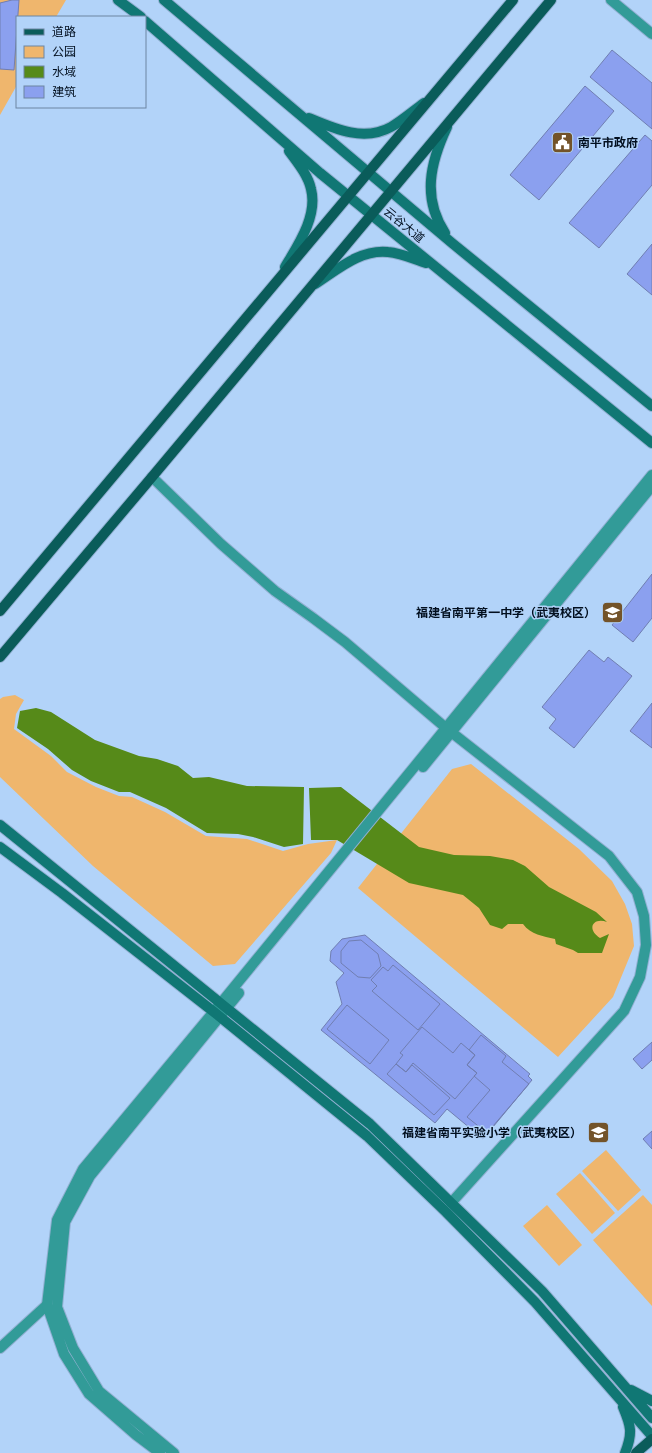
<svg xmlns="http://www.w3.org/2000/svg" width="652" height="1453" font-family="'Source Sans 3','Noto Sans SC',sans-serif">
<style>
.green{fill:#efb66d}
.water{fill:#568a19}
.building{fill:#8ba0ef;stroke:#707eb1}
.lines{fill:none;stroke-linecap:round;stroke-linejoin:round}
.minor-casing{stroke:#92b0d2;stroke-width:12}
.tertiary-casing{stroke:#92b0d2;stroke-width:12}
.secondary-casing{stroke:#92b0d2;stroke-width:12}
.primary-casing{stroke:#92b0d2;stroke-width:12}
.minor{stroke:#329b98;stroke-width:10}
.tertiary{stroke:#329b98;stroke-width:10}
.secondary{stroke:#107774;stroke-width:10}
.primary{stroke:#0a5c5a;stroke-width:10}
.labels{text-anchor:middle;stroke-width:3;stroke-linejoin:round;paint-order:stroke}
.poi-label{font-size:12px;font-weight:bold;fill:#020f1f;stroke:#b2d3f9;text-anchor:end}
.street-label{font-size:12px;fill:#020f1f;stroke:#b2d3f9}
</style>
<rect width="100%" height="100%" fill="#b2d3f9"/>
<path class="green" d="M0,0h66l-10,17h-39v68l-17,30z
M15,695l9,5 -8,14 -2,15 37,27 16,16 29,15 23,9 13,1 33,15 41,24 41,3 36,12 25,-7 29,-4 -6,13 -96,111 -22,2 -120,-100 -93,-89v-78l3,-2z
M471,764l108,85 33,32 13,23 7,20 2,22 -21,51 -55,60 -200,-169 94,-119z
M606,1150l35,40 -23,21 -36,-40z
M580,1173l35,40 -23,21 -36,-40z
M643,1195l9,10v101l-59,-66z
M547,1205l35,40 -23,21 -36,-40z"/>
<path class="water" d="M36,708l15,4 44,28 44,16 18,3 21,7 15,12 16,-1 38,9 57,1 -1,57 -19,3 -31,-10 -15,-3 -31,-1 -41,-25 -36,-16h-11l-28,-11 -19,-11 -24,-21 -31,-21 3,-17z
M341,787l78,60 35,8 36,1 23,4 12,6 24,21 47,25 11,10c-14,-5 -21,7 -7,16l9,-4 -7,19h-24l-5,-3 -17,-6 -1,-5c-12,-3 -24,-4 -32,-15h-15l-6,5 -12,-4 -11,-17 -16,-13 -54,-12 -72,-43h-26l-2,-52z"/>
<path class="building" d="M12,0h7l-5,70 -14,-1v-66z
M612,50l40,33v46l-62,-52z
M585,86l29,25 -75,89 -29,-25z
M645,135l7,6v44l-53,63 -30,-25z
M652,244v51l-25,-21z
M652,574v44l-19,24 -21,-17z
M589,650l15,12 4,-5 24,19 -58,72 -25,-20 7,-9 -14,-12z
M652,703v45l-22,-17z
M365,935l165,139 -2,2 4,4 -49,59 -36,-30 -12,14 -114,-93 21,-26 -6,-22 8,-9 -14,-12 1,-10 11,-12z
M361,940l17,14 3,12 -11,12 -12,-1 -17,-14v-12l8,-10z
M393,965l47,39 -22,26 -46,-39 5,-5 -6,-6 12,-13 5,4z
M347,1005l42,35 -19,24 -43,-35z
M422,1027l31,26 8,-10 14,12 -8,10 10,8 -22,26 -42,-36 -7,9 -10,-8 7,-9 -3,-2z
M481,1035l25,21 -4,6 27,22 -42,49 -20,-16 23,-27 -16,-14 3,-3 -10,-8 8,-10 -6,-5z
M652,1042v18l-10,9 -9,-10z
M396,1064l10,8 6,-7 38,33 -16,17 -47,-41z
M652,1131v18l-9,-10z"/>
<g class="lines">
<defs>
<path id="minor" d="M0,1348l47,-43"/>
<path id="tertiary" d="M611,0l41,34
M152,477l69,67 54,47 38,27 32,24 101,86 163,128 28,36 7,24 2,29 -6,32 -16,34 -173,192
M423,767l229,-281
M160,1453l-24,-18 -47,-41 -25,-40 -17,-49 10,-85 26,-51 138,-166 194,-237 237,-291
M174,1453l-75,-62 -26,-43 -16,-41 8,-85 25,-46 149,-183"/>
<path id="secondary" d="M118,0l23,17
M164,0l288,243 200,163
M145,21l175,152 332,270
M309,118c26,11 55,24 82,9 12,-7 22,-16 33,-24
M445,233c-23,-35 -15,-70 2,-106
M285,267c13,-22 33,-51 26,-78 -3,-14 -14,-27 -22,-38
M315,284c22,-14 45,-35 73,-32 13,1 26,7 38,11
M0,825l370,299 172,167 110,127
M0,847l62,46 152,119 153,124 79,76 89,90 117,134
M631,1390l21,11
M623,1407c8,19 10,26 2,46"/>
<path id="primary" d="M0,611l513,-611
M0,657l152,-180 399,-477
M636,1453l16,-14"/>
</defs>
<use href="#minor" class="minor-casing"/>
<use href="#tertiary" class="tertiary-casing"/>
<use href="#secondary" class="secondary-casing"/>
<use href="#primary" class="primary-casing"/>
<use href="#minor" class="minor"/>
<use href="#tertiary" class="tertiary"/>
<use href="#secondary" class="secondary"/>
<use href="#primary" class="primary"/>
</g>
<defs>
<symbol id="civic-square" viewBox="-11 -11 22 22"><rect x="-9" y="-9" width="18" height="18" rx="4" fill="#735329" stroke="#b2d3f9"/><path d="M-.6-6.5H3V-4.5H.6V-3L4-1V1h2V6H-6V1h2V-1L-.6-3ZM-1.2 2.5V6h2.4V2.5Z" fill="#fff"/></symbol>
<symbol id="school-square" viewBox="-11 -11 22 22"><rect x="-9" y="-9" width="18" height="18" rx="4" fill="#735329" stroke="#b2d3f9"/><path d="M0-5L7-2L0 1L-7-2ZM-4 1L0 2.5L4 1V4Q0 6-4 4Z" fill="#fff"/></symbol>
</defs>
<g fill-rule="evenodd">
<use href="#civic-square" x="550" y="130" width="25" height="25"/>
<use href="#school-square" x="600" y="600" width="25" height="25"/>
<use href="#school-square" x="586" y="1120" width="25" height="25"/>
</g>
<g class="labels">
<g class="poi-label">
<text x="578" y="147" text-anchor="start">南平市政府</text>
<text x="596" y="617">福建省南平第一中学（武夷校区）</text>
<text x="582" y="1137">福建省南平实验小学（武夷校区）</text>
</g>
<g class="street-label">
<text transform="translate(404 225) rotate(39)" y="4">云谷大道</text>
</g>
</g>
<rect x="16" y="16" width="130" height="92" fill="#b2d3f9" stroke="#6c85a2"/>
<rect x="24" y="29" width="20" height="6" fill="#0a5c5a" stroke="#6c85a2"/>
<text x="52" y="36" font-size="12" fill="#020f1f">道路</text>
<rect x="24" y="46" width="20" height="12" fill="#efb66d" stroke="#6c85a2"/>
<text x="52" y="56" font-size="12" fill="#020f1f">公园</text>
<rect x="24" y="66" width="20" height="12" fill="#568a19" stroke="#6c85a2"/>
<text x="52" y="76" font-size="12" fill="#020f1f">水域</text>
<rect x="24" y="86" width="20" height="12" fill="#8ba0ef" stroke="#6c85a2"/>
<text x="52" y="96" font-size="12" fill="#020f1f">建筑</text>
</svg>
